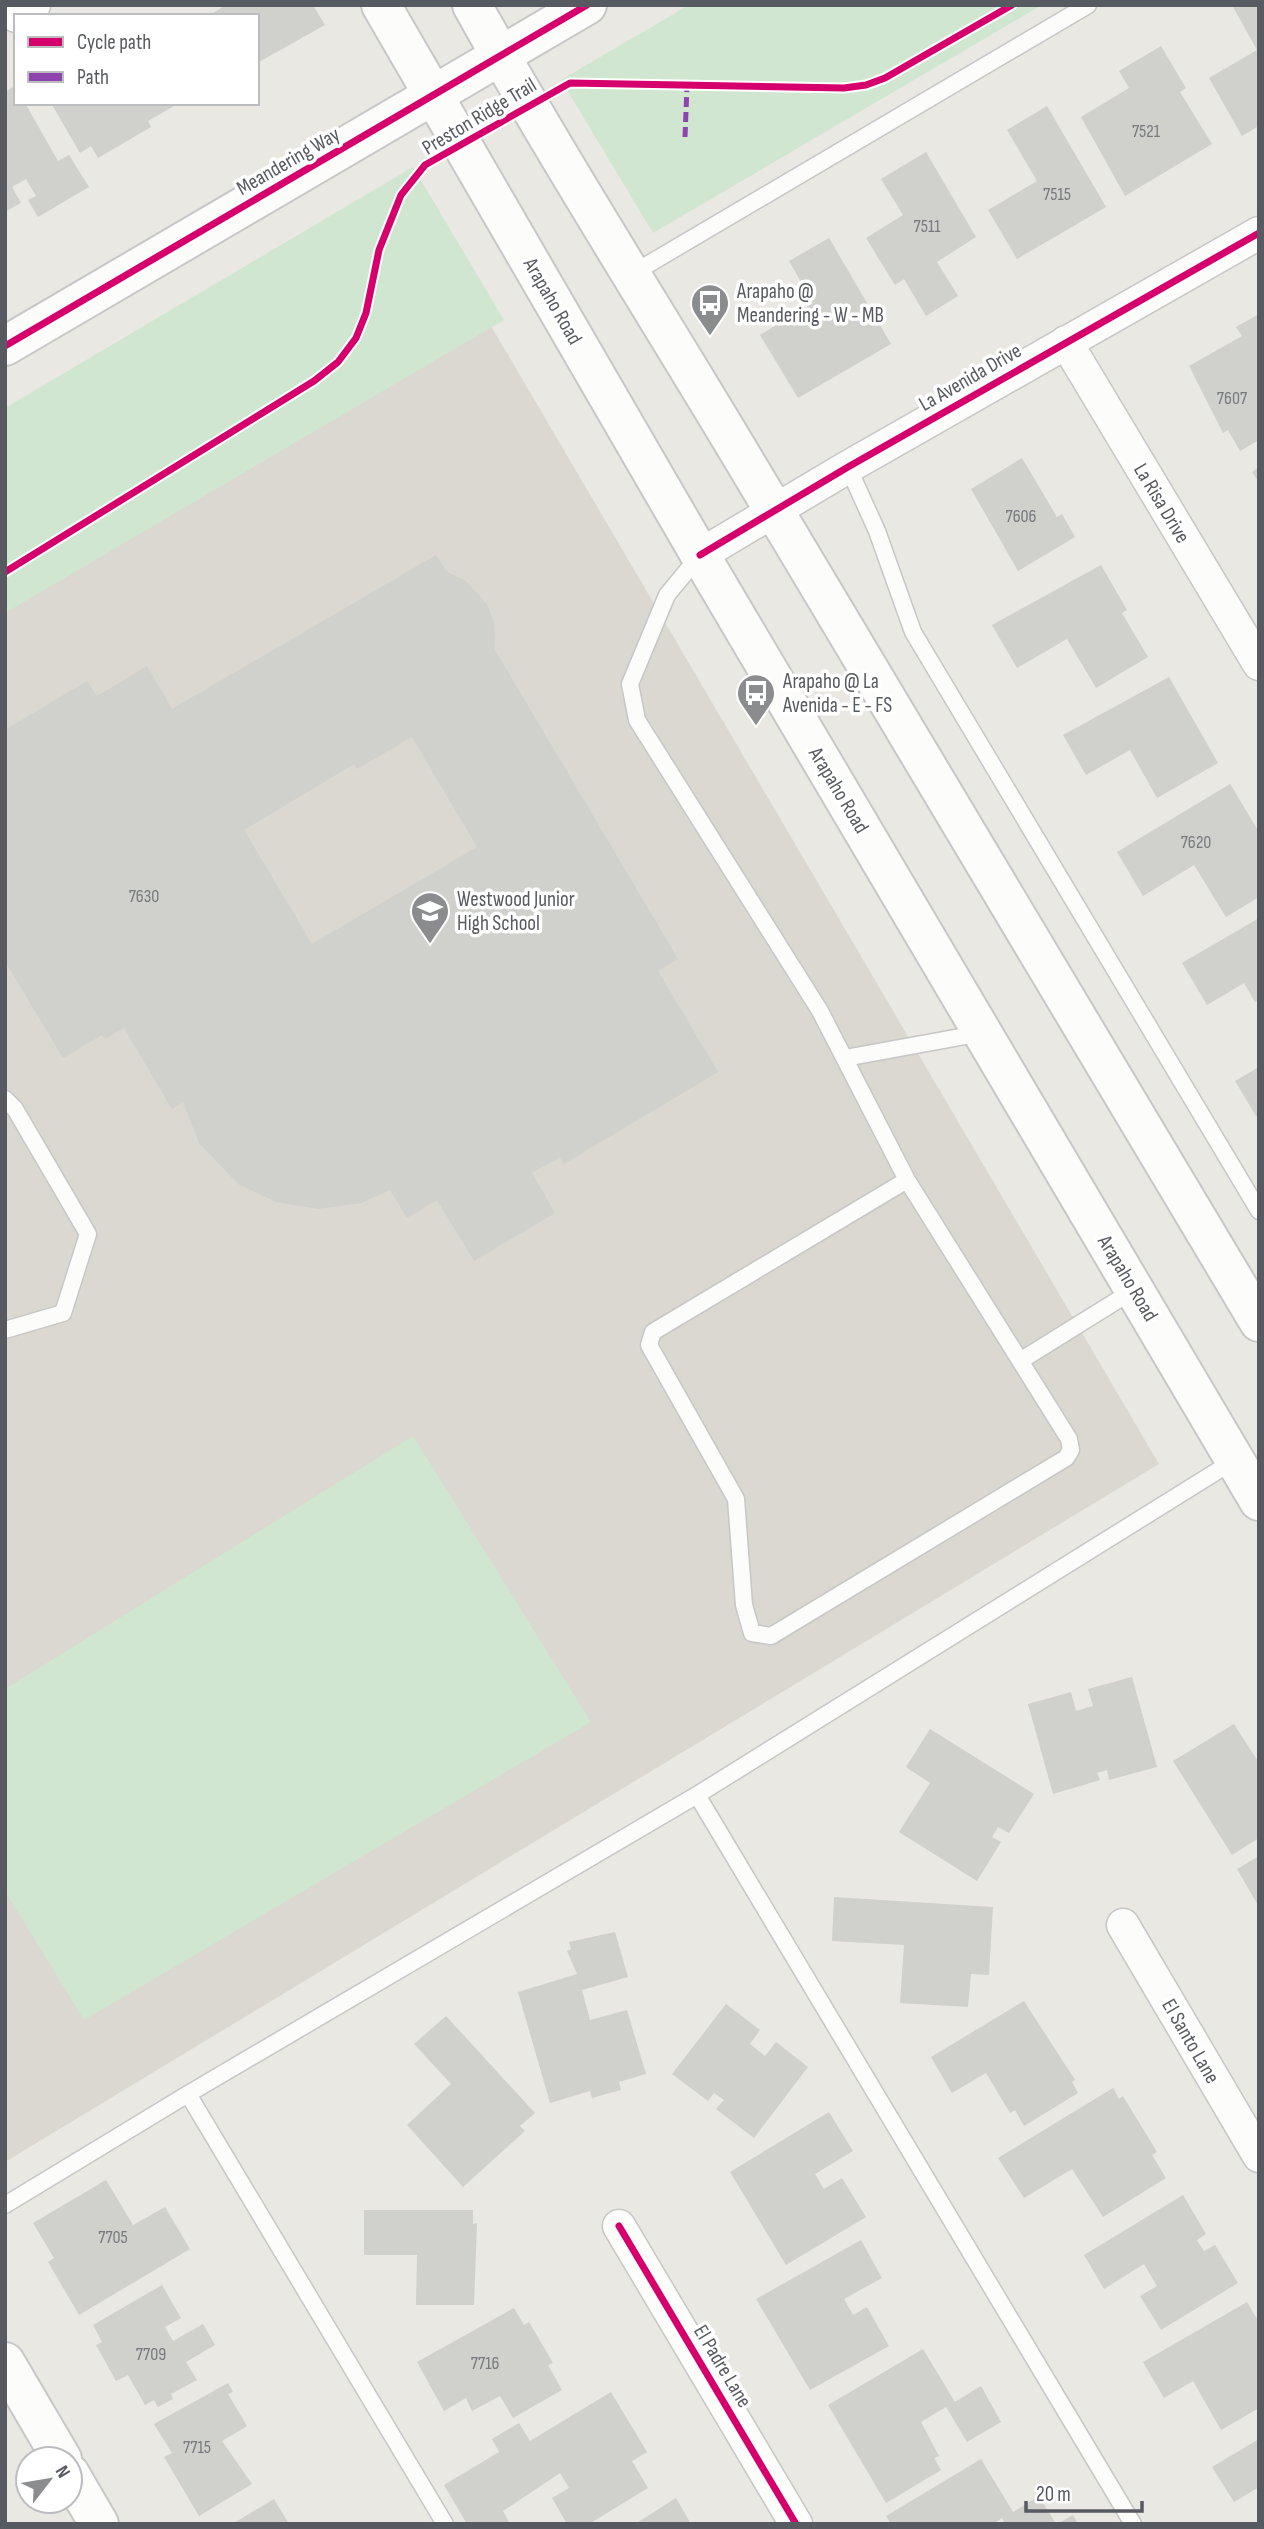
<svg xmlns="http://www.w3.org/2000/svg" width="1264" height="2529" font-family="'Sofia Sans Condensed',sans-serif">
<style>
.education{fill:#dad8d0}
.green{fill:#d0e6d0}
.building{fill:#d0d0cc;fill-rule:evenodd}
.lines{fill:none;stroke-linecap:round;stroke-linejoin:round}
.lane-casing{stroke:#c6c7c6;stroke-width:19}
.street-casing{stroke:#c6c7c6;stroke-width:35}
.secondary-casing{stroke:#c7c7c7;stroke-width:42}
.lane{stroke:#fcfcfb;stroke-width:16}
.street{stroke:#fcfcfb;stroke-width:32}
.secondary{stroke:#fcfcfb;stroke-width:38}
.quiet{stroke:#8e44ad;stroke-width:5;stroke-dasharray:10 5;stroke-linecap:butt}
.cycleway-casing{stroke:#fff;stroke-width:11}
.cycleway{stroke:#d6006c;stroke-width:7}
.labels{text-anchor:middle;stroke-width:7;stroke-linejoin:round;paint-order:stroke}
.number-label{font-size:18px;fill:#77797d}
.street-label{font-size:21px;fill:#585a61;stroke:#fff}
.poi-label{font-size:21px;fill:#585a61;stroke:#fff;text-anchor:start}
</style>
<rect width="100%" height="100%" fill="#e9e8e2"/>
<path class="education" d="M413,193l746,1271 -1154,698v-1735z"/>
<path class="green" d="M689,5h353l-389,228 -92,-153z
M413,167l91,153 -499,293v-205z
M413,1436l178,286 -507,298 -79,-129v-202z"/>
<path class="building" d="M226,5h87l12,20 -68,38v-47h-49z
M1232,5h27v121l-17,10 -33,-58 48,-28z
M1161,46l25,42 -6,4 32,52 -87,52 -44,-79 48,-29 -10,-17z
M16,85v18h9l33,58 11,-6 20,32 -51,30 -10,-17 8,-4 -10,-17 -14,8 9,16 -16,9v-120z
M51,103h122l1,3 -26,15 3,6 -53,31 -7,-12 -11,7z
M1047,106l59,101 -89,52 -29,-49 49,-29 -30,-51z
M926,152l50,85 -39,25 21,34 -32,20 -22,-37 -9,6 -29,-47 37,-23 -22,-36z
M829,238l62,106 -93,54 -38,-63 53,-32 -24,-42z
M1259,314v126l-19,11 -12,-21 -5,3 -34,-67 53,-30 -6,-9z
M1022,458l35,59 5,-3 13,23 -57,34 -47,-82z
M1259,467v16l-7,-11z
M436,555l11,17 19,9 20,22 8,19 1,28 183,309 -20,12 60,101 -154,92 -4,-7 -28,16 23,40 -81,48 -37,-61 -30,18 -17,-28 -29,13 -43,6 -42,-7 -38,-18 -39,-41 -16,-41 -11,7 -48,-81 -19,11 -3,-4 -39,23 -58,-97v-231l82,-49 10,15 50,-30 25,43zM412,737l65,110 -165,97 -68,-114 110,-66 3,5z
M1101,565l26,45 -5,3 26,44 -52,31 -29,-49 -50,29 -25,-43z
M1169,677l49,86 -61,35 -27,-48 -44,25 -23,-40z
M1230,784l29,48v65l-33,20 -32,-52 -51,31 -26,-44z
M1259,918v81l-4,3 -11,-19 -37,22 -25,-42z
M1259,1067v48l-3,1 -21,-35z
M1132,1677l25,90 -48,13 -2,-10 -10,3 3,7 -47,14 -25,-90 43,-12 5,19 17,-5 -5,-17z
M1234,1724l25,39v75l-27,17 -59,-94z
M930,1729l104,65 -25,39 -11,-6 -6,10 9,5 -24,39 -78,-49 31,-49 -24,-16z
M1259,1856v51l-22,-38z
M834,1897l159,10 -4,68 -18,-1 -3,33 -68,-4 4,-58 -72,-4z
M615,1932l13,45 -46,13 8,30 37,-10 19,64 -27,8 2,8 -29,8 -2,-7 -40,12 -32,-111 59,-18 -10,-23 4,-2 -2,-7z
M1024,2001l51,79 -3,2 6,11 -54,33 -9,-16 -5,3 -24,-40 -34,20 -21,-36z
M726,2004l34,26 -10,14 15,12 11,-14 32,25 -54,71 -38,-29 8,-9 -10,-7 -6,8 -36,-27z
M446,2016l89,97 -15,13 5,5 -62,56 -56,-62 44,-41 -37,-40z
M1113,2088l6,11 4,-3 34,56 -5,3 14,23 -63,39 -31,-48 -48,29 -26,-40z
M829,2112l24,39 -38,23 9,15 18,-11 24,39 -80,48 -56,-93z
M106,2180l27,45 32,-18 25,42 -111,66 -31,-53 6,-4 -21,-35z
M1183,2195l23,39 -9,6 7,11 11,-6 23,38 -77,47 -21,-34 17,-10 -13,-22 -40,25 -20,-34z
M364,2210h109v14l4,-1 -3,82h-58l1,-50h-53z
M861,2240l21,38 -38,21 9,16 14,-8 22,39 -79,44 -54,-91z
M162,2285l19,33 -16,9 8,14 30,-17 12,21 -29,17 11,18 -26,14 2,5 -15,8 -4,-7 -9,5 -17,-30 -12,6 -20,-36 6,-3 -9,-17z
M1247,2302l12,20v86l-38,22 -28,-49 -29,17 -21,-36z
M514,2308l10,17 5,-3 24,41 -5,2 14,25 -49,28 -13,-22 -28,15 -6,-13 -22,13 -27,-49z
M923,2349l32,53 26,-16 20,36 -34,20 -21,-35 -25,15 18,34 -5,2 7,12 -55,33 -58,-98z
M228,2383l5,9 -5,2 19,32 -25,15 30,43 -53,32 -35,-59 8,-4 -18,-29z
M611,2392l36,60 -15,9 16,27 -59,36h-22l-15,-26 17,-10 -9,-15 -57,38 7,13h-43l-23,-39 55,-33 -7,-13 27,-16 11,18z
M1259,2439v48l-25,15 -22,-35z
M981,2459l32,53 26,-16 17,28h-51l-3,-6 -9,6h-102l-5,-8z
M676,2498l15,26h-56z
M274,2499l15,25h-57z
M1073,2515l5,9h-21z"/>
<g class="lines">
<defs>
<path id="lane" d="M630,275l458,-270
M848,467l29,64 36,101 346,579
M700,555l-33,40 -37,89 7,36 183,291 87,169 -254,152 -4,13 87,154 8,106 8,28 19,3 295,-178 5,-8 -2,-11 -162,-259
M845,1058l137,-25
M5,1099l10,10 73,125 -25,79 -58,17
M1020,1361l114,-71
M697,1795l538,-335
M188,2094l257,430
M5,2205l183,-111 509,-299 436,729"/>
<path id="street" d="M16,16l18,-11
M1066,342l193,322
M700,555l148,-88 411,-234
M1123,1925l136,231
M619,2226l177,298"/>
<path id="secondary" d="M381,5l319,550 559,946
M472,5c90,162 190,317 285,477 166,280 334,560 502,840
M5,346l582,-341
M5,2362l57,97
M70,2474l29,50"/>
</defs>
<use href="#lane" class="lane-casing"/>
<use href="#street" class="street-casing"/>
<use href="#secondary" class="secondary-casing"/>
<use href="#lane" class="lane"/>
<use href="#street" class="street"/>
<use href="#secondary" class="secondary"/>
<path class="quiet" d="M685,137l2,-51"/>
<defs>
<path id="cycleway" d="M5,346l582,-341
M700,555l148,-88 411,-234
M5,572l309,-191 24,-19 18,-24 10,-25 13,-63 22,-55 24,-30 145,-82 274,5 22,-3 19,-7 127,-73
M619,2226l177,298"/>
</defs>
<use href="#cycleway" class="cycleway-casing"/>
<use href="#cycleway" class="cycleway"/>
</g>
<defs>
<symbol id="bus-pin" viewBox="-11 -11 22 30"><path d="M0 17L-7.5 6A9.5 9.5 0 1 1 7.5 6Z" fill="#8b8c8e" stroke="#fff"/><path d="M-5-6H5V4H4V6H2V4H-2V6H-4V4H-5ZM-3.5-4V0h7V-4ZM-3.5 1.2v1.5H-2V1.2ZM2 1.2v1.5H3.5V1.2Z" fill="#fff"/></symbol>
<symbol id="school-pin" viewBox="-11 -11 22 30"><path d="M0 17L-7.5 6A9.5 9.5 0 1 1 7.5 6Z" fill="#8b8c8e" stroke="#fff"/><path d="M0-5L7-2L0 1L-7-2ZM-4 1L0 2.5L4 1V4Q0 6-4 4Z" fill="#fff"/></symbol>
</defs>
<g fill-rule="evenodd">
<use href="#bus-pin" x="688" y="281" width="44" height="60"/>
<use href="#bus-pin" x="734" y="671" width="44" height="60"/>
<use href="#school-pin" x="408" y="889" width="44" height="60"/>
</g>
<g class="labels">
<g class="number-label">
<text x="1146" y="137">7521</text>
<text x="1057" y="200">7515</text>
<text x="927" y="232">7511</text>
<text x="1232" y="404">7607</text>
<text x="1021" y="522">7606</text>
<text x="1196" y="848">7620</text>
<text x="144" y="902">7630</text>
<text x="113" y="2243">7705</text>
<text x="151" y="2360">7709</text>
<text x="485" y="2369">7716</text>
<text x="197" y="2453">7715</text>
</g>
<g class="street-label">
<text transform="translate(479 116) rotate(-31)" y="7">Preston Ridge Trail</text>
<text transform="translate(288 161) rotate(-30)" y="7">Meandering Way</text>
<text transform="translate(553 301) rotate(60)" y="7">Arapaho Road</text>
<text transform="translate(970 377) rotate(-30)" y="7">La Avenida Drive</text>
<text transform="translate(1162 503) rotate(59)" y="7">La Risa Drive</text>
<text transform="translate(839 790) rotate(59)" y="7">Arapaho Road</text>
<text transform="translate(1128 1278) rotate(59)" y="7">Arapaho Road</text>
<text transform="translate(1191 2041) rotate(60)" y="7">El Santo Lane</text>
<text transform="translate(723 2366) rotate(59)" y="7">El Padre Lane</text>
</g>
<g class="poi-label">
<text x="737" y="298">Arapaho @<tspan x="737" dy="24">Meandering - W - MB</tspan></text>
<text x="783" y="688">Arapaho @ La<tspan x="783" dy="24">Avenida - E - FS</tspan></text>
<text x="457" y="906">Westwood Junior<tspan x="457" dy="24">High School</tspan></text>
</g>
</g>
<rect width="1264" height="2529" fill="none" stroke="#585a61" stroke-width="14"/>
<rect x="14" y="14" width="245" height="91" fill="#ffffff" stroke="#bcbdc0" stroke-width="2"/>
<rect x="28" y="37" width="35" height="10" fill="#d6006c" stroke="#bcbdc0" stroke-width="2"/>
<text x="77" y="49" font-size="21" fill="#585a61">Cycle path</text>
<rect x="28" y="72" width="35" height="10" fill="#8e44ad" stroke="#bcbdc0" stroke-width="2"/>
<text x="77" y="84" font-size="21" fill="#585a61">Path</text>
<g transform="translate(49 2480) rotate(59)"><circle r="33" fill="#ffffff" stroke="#bcbdc0" stroke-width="2"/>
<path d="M0-5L12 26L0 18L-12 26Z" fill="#8b8c8e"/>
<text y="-10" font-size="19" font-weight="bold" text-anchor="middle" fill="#585a61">N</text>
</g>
<path d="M1026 2501v10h116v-10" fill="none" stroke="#585a61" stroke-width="3.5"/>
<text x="1036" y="2501" font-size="21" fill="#585a61" stroke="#ffffff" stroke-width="5" paint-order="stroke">20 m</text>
</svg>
